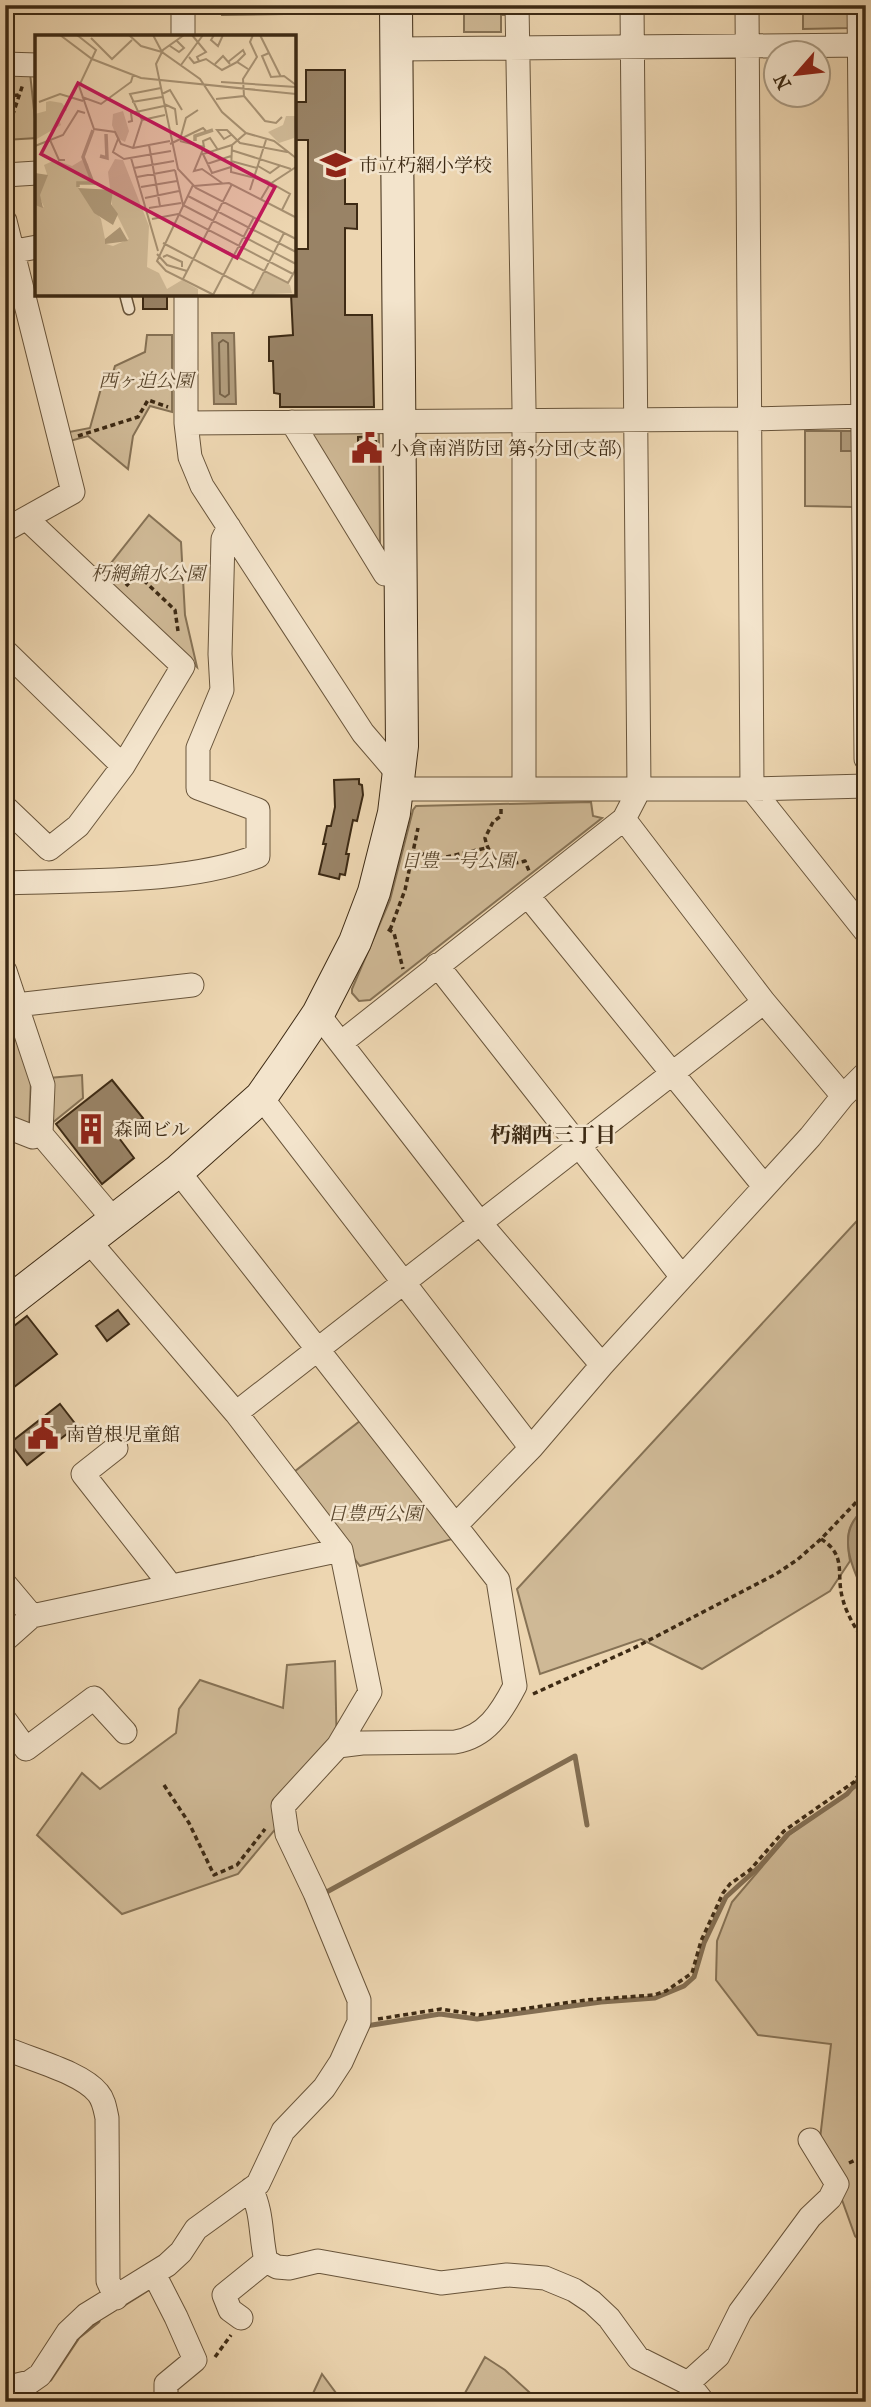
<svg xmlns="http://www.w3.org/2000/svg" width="871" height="2407" font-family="'IM FELL French Canon','Noto Serif JP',serif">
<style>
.green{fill:#cfb996;stroke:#867255;stroke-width:2}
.water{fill:#b19c7c;stroke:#836e52;stroke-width:2}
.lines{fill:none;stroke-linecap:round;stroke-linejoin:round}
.shore{stroke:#776348;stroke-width:2}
.stream{stroke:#836e52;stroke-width:5}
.building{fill:#998366;stroke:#3d2a14;stroke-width:2}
.lane-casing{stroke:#69553b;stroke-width:13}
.street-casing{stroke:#69553b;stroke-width:25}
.secondary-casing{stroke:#3d2a14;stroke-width:34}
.path{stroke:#3d2a14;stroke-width:3.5;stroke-dasharray:5 3.5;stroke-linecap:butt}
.lane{stroke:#f3e4cc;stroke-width:10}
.street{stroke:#f3e4cc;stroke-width:23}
.secondary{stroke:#f3e4cc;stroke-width:32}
.labels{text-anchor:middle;stroke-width:5;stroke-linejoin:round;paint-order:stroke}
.poi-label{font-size:19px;fill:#3d2a14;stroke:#f3e4cc;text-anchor:start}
.park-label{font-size:19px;font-style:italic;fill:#5a472e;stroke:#f3e4cc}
.neighbourhood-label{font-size:21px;font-weight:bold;fill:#3d2a14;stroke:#f3e4cc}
.inset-river{fill:none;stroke:#b19c7c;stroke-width:3.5}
.inset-road{fill:none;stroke:#a79172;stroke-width:2}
.view{fill:#c2185b;fill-opacity:0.15;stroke:#c2185b;stroke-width:3.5}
.inset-edge{fill:none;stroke:#3d2a14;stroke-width:3.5}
</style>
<rect width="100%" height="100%" fill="#edd6b1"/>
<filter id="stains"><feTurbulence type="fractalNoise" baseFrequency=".00286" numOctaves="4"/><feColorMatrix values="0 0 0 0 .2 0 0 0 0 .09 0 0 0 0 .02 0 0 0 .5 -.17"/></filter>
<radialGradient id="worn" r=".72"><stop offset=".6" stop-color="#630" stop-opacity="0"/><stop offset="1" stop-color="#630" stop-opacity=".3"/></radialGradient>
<path class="green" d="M221,5h123l1,8 -123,2z
M464,5h45v10h-8v17h-37z
M803,5h47v23l-47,1z
M5,72l25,1 7,65 -32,2z
M147,335h25v77l-22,-6 -17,30 -5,33 -40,-33 -22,6 -2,-9 26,-5 15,-54 7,2 3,-10 30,-14z
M379,429l1,118 -71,-112 3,-4z
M805,431h36v20h12v56l-48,-1z
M149,515l32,27 4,73 12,52 -97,-90z
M591,802l2,14 9,2 -232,182 -11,1 -7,-8v-4l38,-89 23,-90 3,-4z
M5,1000l26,80 -2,51 -24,-11z
M82,1075l1,23 -37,30 3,-50z
M866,1211v297c-20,15 -20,30 -16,53l-20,30 -128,78 -61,-30 -101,35 -23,-85z
M360,1421l92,118 -92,27 -70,-91z
M335,1661l2,94 -99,119 -116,40 -85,-79 45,-62 18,16 76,-56 3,-24 21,-29 83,28 4,-43z
M866,1780v467l-11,-11 -35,-97 11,-95 -73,-9 -42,-55 1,-39 15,-39 57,-67z
M485,2357l20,13 35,32h-80z
M322,2374l20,27 1,1h-34z"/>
<path class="water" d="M212,333h22l2,71h-22z
M841,431h11l1,20h-12z
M866,1508v90c-13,-30 -33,-66 0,-90z"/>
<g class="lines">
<path class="shore" d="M223,340l5,3 1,51 -4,3 -5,-3 -1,-51z"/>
<path class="stream" d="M323,1894l252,-138 12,69
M365,2030l1,-4 74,-12 37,5 124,-17 54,-4 29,-12 10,-9 10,-34 22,-46 34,-31 28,-32 59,-40 19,-23
M121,2306l27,-17
M50,2379l28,-42 20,-16"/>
</g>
<path class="building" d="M306,70h39v134h12v25l-12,-1v87h27l2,92h-94v-13l-6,-1 -1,-32h-4v-24l24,-2 -2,-41h3v-45h14v-109h-14v-38h12z
M143,294h24v15h-24z
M376,436l1,24 -19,1v-24z
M359,779v5l3,1 1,10 -6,26 -4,-1 -7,34h3l-4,21 -5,-1 -1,5 -20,-5 7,-30h-3l4,-18h4l4,-19 -1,-27z
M112,1080l31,38 -24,20 15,20 -32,26 -46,-60z
M118,1310l11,14 -22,17 -11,-15z
M27,1316l30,38 -52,40v-61z
M60,1404l17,22 -50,39 -17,-22z"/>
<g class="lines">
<defs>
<path id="lane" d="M125,294l4,15"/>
<path id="street" d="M517,5l7,403v381
M747,5l5,784 114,143
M859,5l7,754
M183,37v-32
M396,49l470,-4
M5,64l32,1
M5,175l32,-2
M5,221l68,271 -68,38
M5,253l32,-6
M186,294v129l4,34 12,29 161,247 36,42
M292,422l93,152h15
M186,423l563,-4 117,-3
M5,651l118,115
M398,789h354l114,-3
M5,807l44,42 29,-23 45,-60 60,-100 -156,-147
M624,819l140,183 79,94
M5,883c77,-3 182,1 253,-27v-46l-60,-22v-40l24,-58 -2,-36 3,-115 6,-12
M528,896l236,290
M437,965l245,312
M5,971l38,114 -2,49 73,86
M16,1005l176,-20
M318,1014l162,209 122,142
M342,1042l282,-223 15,-29 -7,-785
M261,1097l270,351
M5,1126l28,11 8,-3
M178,1171l320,409 17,106c-14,27 -29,51 -60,56l-93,1 -24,3
M236,1413l528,-411
M116,1448l-33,26 88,112
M456,1525l75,-77 71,-83 208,-228 33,-41 23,-23
M5,1584l27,32
M5,1640l27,-24 309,-66
M5,1720l21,29 68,-51 31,34
M5,2048c26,12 76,24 93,45 6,7 7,16 9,25l1,163 8,17
M251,2189c12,24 9,46 15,72l11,6 12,1 29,-7 123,22 66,-8 38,3 29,12 18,12 17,16 29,40 50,25 15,19
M154,2274l22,43 19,43 -29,24v18
M241,2318l-11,-8 -6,-15 42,-34
M688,2383l30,-27 22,-44 70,-95 20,-19 7,-14 -27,-44
M5,2388l25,-6 10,-7 28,-43 18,-17 81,-50 14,-13 15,-23 62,-45 25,-53 41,-43 17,-26 18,-40v-22l-44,-107 -28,-59 -4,-28 55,-60 32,-54 -29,-142 -105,-137 -148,-173"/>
<path id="secondary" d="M5,1305l173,-134 83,-74 28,-40 29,-43 37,-72 19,-50 20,-79 8,-67 -6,-741"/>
</defs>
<use href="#lane" class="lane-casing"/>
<use href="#street" class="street-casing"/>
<use href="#secondary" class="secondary-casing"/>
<path class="path" d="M5,96l14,-1
M5,120l8,-6 10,-30
M78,436l60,-19 10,-17 20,7
M126,586l11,-12 38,36 3,21
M501,809v7l-8,6 -8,16c4,21 19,29 40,23l4,10
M413,852l29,6 44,-10
M388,929l6,4 9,36
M390,930l15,-40 13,-62
M821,1539c27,17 14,35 22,61 4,16 15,31 23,46
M533,1694l101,-46 142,-74 21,-14 24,-21 45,-47
M164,1785l25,38 25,52 23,-10 28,-36
M378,2019l63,-10 38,6 107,-15 68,-5 12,-4 26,-18 9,-32 22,-48 7,-9 20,-14 34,-39 70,-49 12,-19
M849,2163l17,-8
M215,2357l16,-22"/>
<use href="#lane" class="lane"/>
<use href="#street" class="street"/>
<use href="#secondary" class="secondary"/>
</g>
<defs>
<symbol id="school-bare" viewBox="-9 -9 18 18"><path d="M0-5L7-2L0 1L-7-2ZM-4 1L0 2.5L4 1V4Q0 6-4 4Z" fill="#8f2418" stroke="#f3e4cc" stroke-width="2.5" paint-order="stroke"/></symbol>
<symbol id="civic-bare" viewBox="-9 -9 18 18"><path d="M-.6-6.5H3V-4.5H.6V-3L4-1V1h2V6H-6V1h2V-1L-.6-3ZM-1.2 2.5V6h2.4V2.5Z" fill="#8f2418" stroke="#f3e4cc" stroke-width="2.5" paint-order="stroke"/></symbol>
<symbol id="building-bare" viewBox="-9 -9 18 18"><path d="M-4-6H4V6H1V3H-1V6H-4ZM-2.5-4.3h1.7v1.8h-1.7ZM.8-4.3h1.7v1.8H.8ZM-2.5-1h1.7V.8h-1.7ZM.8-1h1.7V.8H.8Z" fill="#8f2418" stroke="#f3e4cc" stroke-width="2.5" paint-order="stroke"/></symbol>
</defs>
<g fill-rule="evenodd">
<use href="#school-bare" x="314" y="143" width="44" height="44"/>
<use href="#civic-bare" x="345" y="426" width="44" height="44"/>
<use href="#building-bare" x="69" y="1107" width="44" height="44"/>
<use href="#civic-bare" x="21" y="1412" width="44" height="44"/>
</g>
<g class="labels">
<g class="poi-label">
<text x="359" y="172">市立朽網小学校</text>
<text x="390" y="455">小倉南消防団 第5分団(支部)</text>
<text x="114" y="1136">森岡ビル</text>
<text x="66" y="1441">南曽根児童館</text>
</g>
<g class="park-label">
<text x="146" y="387">西ヶ迫公園</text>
<text x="148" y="580">朽網錦水公園</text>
<text x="458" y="867">日豊一号公園</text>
<text x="375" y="1520">日豊西公園</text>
</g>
<g class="neighbourhood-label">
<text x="553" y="1142">朽網西三丁目</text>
</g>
</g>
<g transform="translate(35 35)">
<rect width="261" height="261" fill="#edd6b1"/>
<path d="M15,66l12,2 5,7 -9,7 3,8 -26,15v-26l11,-3v-9zM88,76l6,20 -4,11 -8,-4 -5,-13 1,-11zM251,81h10l-2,22 -15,5 -11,-11 15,-7zM80,124l8,1 26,66 -2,41 12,6 8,16 15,-9 16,9v6h-163v-90l9,2 -5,-11 8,-22 -3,-9 11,-5 17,6 10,-6 6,4 4,19 -14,1 1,5 22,30 5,25 7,2 16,-7 -17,-34 -4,-33zM230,237l25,13 2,8 -39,2z" fill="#cfb996"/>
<path d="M0,138l13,2 -8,20 3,13 -8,-3zM43,153l35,2 -2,14 7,10 -5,11 -19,-12zM85,192l8,14 -23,3v-5z" fill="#b19c7c"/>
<path class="inset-river" d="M160,106v-5l18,-6M65,121l7,2 -1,-24M43,152v-4h15l-10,-26 10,-27"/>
<path class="inset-road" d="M25,0l32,24 49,19 155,16M42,0l19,15 -17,36 15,43 21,3 6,12 12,4 37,-7M94,0l12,11 21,6M118,0l9,17 38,27 22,33 24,21 28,8 22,17M149,0l-21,15 -7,14 22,105 18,19 100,51M157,0l14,17 -9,5 2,4M179,0l-3,5 7,6 5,-11M225,0l21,42M56,3l21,21 20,-19M135,11l9,6 5,-4 -7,-7M234,18l-7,3 9,21 13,-1 12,9M154,22l5,6 12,-4 16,11 15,-8 11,7M193,27l15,-12 2,4 -8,8M180,29l8,-8 7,8M146,30l22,-30M186,47l75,5M127,59l8,-4 12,20M209,61l21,25 11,2 6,-6M47,62l19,7 30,-22 2,-7M181,64l28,-3 -1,-17 14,-22 -7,-15 3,-7M4,67l21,-8 23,7M97,67l30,-5M129,69l11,5 2,16M107,85l23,-5M93,87l4,-1 -1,-8 33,-7M196,100l-7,4 -7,-9h10l13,13 47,9M146,101l5,-18 12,-8M83,104l-5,13 11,7 47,-8M15,105l9,20h6M145,106l24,6 -10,24 8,-2 20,14M135,109l33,-16 3,3M114,110l11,61M197,110l-1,27 36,9 23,13 -8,16M0,111l28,-11 15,-24 7,2M169,112l-1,-6 7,-3 8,12M98,113l9,-28 -12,-26 31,-6M196,115l60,19M96,123l27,93M196,126l26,7M172,129l24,-8M223,131l12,7 11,-8M196,132l-19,6 -9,-19 29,-9 14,-12M99,133l40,-7M140,135l8,35 113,59M102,142l38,-7M158,150l-36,76 9,10 48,24M159,151l35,-3 66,34M106,152l36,-6M215,155l16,-50M153,161l108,56M110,163l34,-7M226,164l9,-15 26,-17M114,173l32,-5M117,184l26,-5 115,60M138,189l115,59 8,-14M128,208l91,48M122,219l10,11 20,6M128,222l4,-2 15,7v5M148,244l49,-95M178,260l41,-78M217,260l32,-62"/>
<path class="view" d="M43,48l197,104 -38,71 -196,-104z"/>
<rect width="261" height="261" class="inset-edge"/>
</g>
<rect width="871" height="2407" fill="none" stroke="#edd6b1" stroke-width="28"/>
<rect x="7" y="7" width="857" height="2393" fill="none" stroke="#3d2a14" stroke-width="3.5"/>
<rect x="14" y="14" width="843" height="2379" fill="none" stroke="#3d2a14" stroke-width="2"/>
<g transform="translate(797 74) rotate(242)"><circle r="33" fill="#f3e4cc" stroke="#aa9a82" stroke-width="2"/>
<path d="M0-5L12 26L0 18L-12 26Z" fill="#8f2418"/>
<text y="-10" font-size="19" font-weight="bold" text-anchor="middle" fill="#3d2a14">N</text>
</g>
<rect width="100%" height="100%" filter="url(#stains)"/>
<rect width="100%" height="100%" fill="url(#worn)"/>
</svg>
